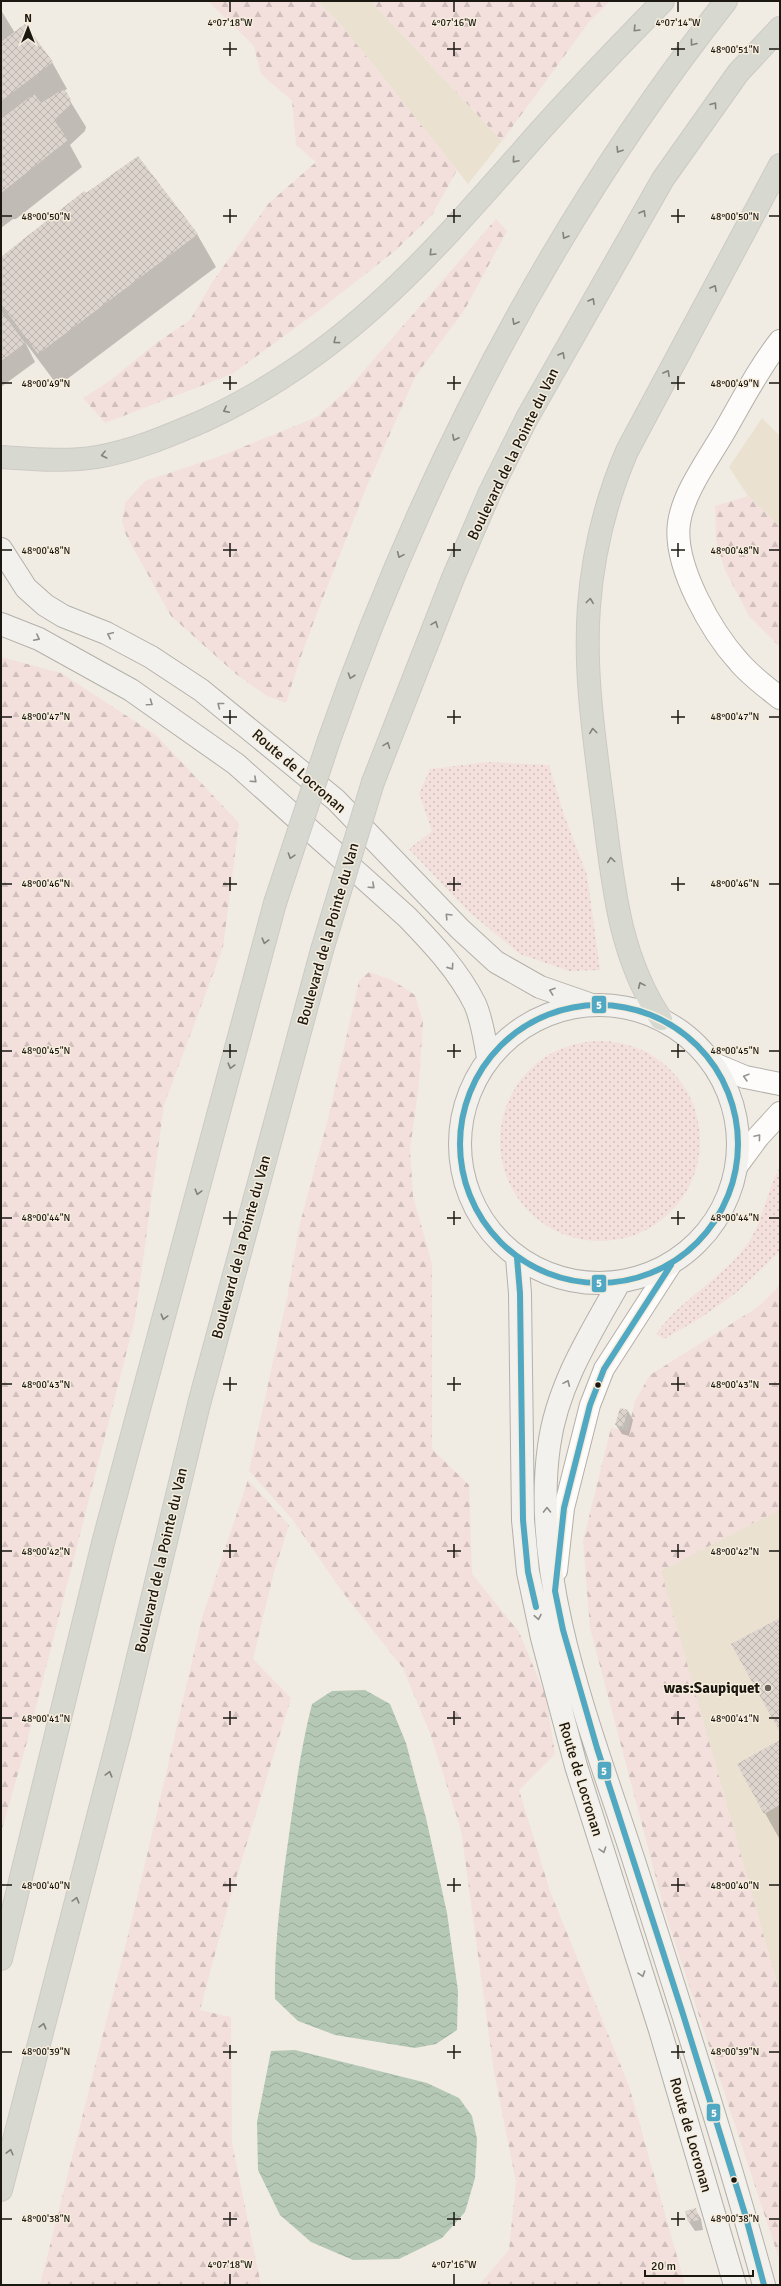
<svg xmlns="http://www.w3.org/2000/svg" width="781" height="2286" font-family="Signika,sans-serif">
<style>
.built{fill:#eae1d1}
.grass{fill:url(#grass-dots)}
.forest{fill:url(#forest-firs)}
.water{fill:url(#water-waves)}
.shadow{fill:#0003}
.building{fill:url(#building-cross-hatch)}
.lines{fill:none;stroke-linecap:round;stroke-linejoin:round}
.lane-casing{stroke:#b4b0a9;stroke-width:22}
.street-casing{stroke:#b4b0a9;stroke-width:24}
.secondary-casing{stroke:#b4b0a9;stroke-width:24}
.highway-casing{stroke:#cccac5;stroke-width:24}
.lane{stroke:#fdfcfb;stroke-width:20}
.street{stroke:#fdfcfb;stroke-width:22}
.secondary{stroke:#f2f1ee;stroke-width:22}
.highway{stroke:#d7d8cf;stroke-width:22}
.highway-bridge-casing{stroke:#cccac5;stroke-width:24;stroke-linecap:butt}
.highway-bridge{stroke:#d7d8cf;stroke-width:22}
.bus-1-casing{stroke:#f6eddd;stroke-width:9}
.bus-1{stroke:#50a8c3;stroke-width:6}
.oneway{stroke:#82827a}
.oneway2{stroke:#918f8b}
.oneway3{stroke:#979592}
.ticks{fill:none;stroke:#1b1812;stroke-width:1.5}
.bus-dot{fill:#1b1812;stroke:#f6eddd;stroke-width:1.5}
.poi-dot{fill:#66625b;stroke:#f6eddd;stroke-width:1.5}
.labels{text-anchor:middle;stroke-width:3;stroke-linejoin:round;paint-order:stroke}
.street-label{font-size:15px;fill:#1b1812;stroke:#f6eddd}
.poi-label{font-size:15px;font-weight:bold;fill:#1b1812;stroke:#f6eddd;text-anchor:end}
.ticks-label{font-size:10px;text-anchor:middle;fill:#1b1812;stroke:#f6eddd;stroke-width:3;stroke-linejoin:round;paint-order:stroke}
.line-badge{stroke:#f6eddd;stroke-width:1.5}
.badge-label{font-size:11px;text-anchor:middle;font-weight:bold;fill:#fff}
</style>
<defs>
<pattern id="grass-dots" width="8" height="8" patternUnits="userSpaceOnUse"><rect width="8" height="8" fill="#f3e0dd"/><path d="M2 2h.1M6 6h.1" fill="none" stroke="#d0bfbd" stroke-width="1.8" stroke-linecap="round"/></pattern>
<pattern id="forest-firs" width="22" height="20" patternUnits="userSpaceOnUse"><rect width="22" height="20" fill="#f3e0dd"/><path d="M5 1l3.5 6h-7zM16 11l3.5 6h-7z" fill="#d0bfbd"/></pattern>
<pattern id="water-waves" width="16" height="10" patternUnits="userSpaceOnUse"><rect width="16" height="10" fill="#b4c8b5"/><path d="M0 5q4-4 8 0t8 0" fill="none" stroke="#9aab9b"/></pattern>
<pattern id="building-cross-hatch" width="8" height="8" patternUnits="userSpaceOnUse"><rect width="8" height="8" fill="#dcd4cd"/><path d="M0 0l8 8M0 8l8-8" fill="none" stroke="#bcb5af"/></pattern>
</defs>
<rect width="100%" height="100%" fill="#f0ece3"/>
<path class="built" d="M317,1h54l131,140 -34,43 -126,-158z
M762,418l18,18v91l-32,-31 -19,-29z
M780,1509v485l-120,-423z"/>
<path class="grass" d="M489,762l60,3 15,50 23,60 13,95 -31,1 -49,-17 -52,-43 -59,-62 23,-18 -13,-37 11,-25z
M500 1141a100 100 0 1 1 200 0a100 100 0 1 1-200 0Z
M780,1167v84l-43,41 -35,25 -38,22 -8,-5c25,-35 64,-54 90,-88 17,-23 20,-55 34,-79z"/>
<path class="forest" d="M208,1h109l25,25 115,144 -25,45 -36,35 -75,59 -89,65 -127,49 -22,-25 28,-18 44,-36 35,-24 23,-39 56,-78 47,-41 -20,-17 -4,-44 -31,-27 -7,-28z
M371,1h239l-21,21 -87,119z
M496,219l11,12 -42,78 -50,68 -48,109 -50,127 -17,46 -14,44 -19,-7 -31,-22 -65,-58 -45,-81 -4,-14 3,-18 20,-22 73,-24 99,-40 31,-28z
M748,496l32,31v120l-31,-31 -24,-46 -9,-29 -1,-35z
M1,657l60,16 95,62 83,88 -16,124 -59,158 -29,214 -107,419 -27,95z
M369,972l23,8 23,15 8,27 -4,61 -9,67 3,46 19,68v185l37,36 3,89 47,58 27,65 9,57 -36,36 31,101 79,195 56,199h-206l30,-35 7,-68 -22,-110 -33,-242 -30,-94 -28,-68 -59,-74 -52,-75 -43,-48 38,-173 12,-71 29,-108 31,-138z
M780,1285v224l-119,62 119,423v268l-115,-350 -75,-284 -7,-87 28,-113 17,3 7,-30 15,-26 108,-68z
M248,1480l41,45 -15,47 -21,87 38,39 -62,204 -29,108 31,7 1,126 29,142h-221l95,-378 67,-289z"/>
<path class="water" d="M365,1690l25,14 16,39 20,75 21,95 11,78 -1,39 -21,14 -21,4 -80,-13 -37,-14 -23,-22c-1,-56 6,-109 14,-164 6,-44 12,-88 23,-131l20,-13z
M295,2050l132,33 32,15 13,18 5,23 -2,39 -10,34 -23,26 -43,21 -46,1 -42,-18 -31,-27 -22,-45 -1,-48 14,-71z"/>
<path class="shadow" d="M1,10l14,23 37,29 15,27 -3,2 22,36 -1,4 -15,14 12,22 -66,52h-3l-12,9z
M84,192l113,42 19,33 -158,119 -33,-44 10,20 -34,25v-129z
M628,1411l5,9 -4,16 -7,-2 -6,-9z
M780,1741v99l-15,-27z
M695,2209l6,10 2,11 -8,1 -6,-9z"/>
<path class="building" d="M25,24l28,38 -52,39v-59z
M62,90l4,1 5,9 -1,5 -16,15 14,20 -67,53v-74l33,-25 7,9z
M138,156l60,78 -160,120 -37,-50v-47l83,-66 2,2z
M1,311l24,32 -24,18z
M620,1408l8,2 -5,17 -8,-2z
M780,1618v114l-49,-88z
M780,1740v65l-16,9 -27,-50z
M696,2208l3,12 -11,2 -3,-11z"/>
<g class="lines">
<defs>
<path id="lane" d="M557,1571l7,-63 26,-103 14,-36 67,-104"/>
<path id="street" d="M780,341c-22,28 -38,60 -56,91 -15,26 -41,61 -45,91 -6,43 33,109 60,139 12,14 27,25 41,36
M714,1064l31,13 35,7
M738,1164l20,-27 22,-24"/>
<path id="secondary" d="M1,549l25,39 19,17 18,11 43,17 45,24 50,33 135,110 124,129 36,33 44,25 49,17
M1,624l38,15 92,51 105,74 171,153c25,26 51,53 68,87 7,16 10,36 13,54
M460 1144a139 139 0 1 1 278 0a139 139 0 1 1-278 0Z
M517,1258l3,35 3,227 5,52 14,66 34,128 84,264 75,255
M619,1283c-29,51 -62,103 -70,163 -19,136 44,288 85,415 45,141 91,282 130,424"/>
<path id="highway" d="M1,457c32,2 65,5 96,0 36,-6 71,-21 104,-35 147,-67 234,-172 338,-290 40,-45 82,-88 124,-131
M329,740c93,-265 223,-518 397,-739
M373,782l80,-204 37,-86 37,-74 136,-239 75,-106 42,-45
M661,1019c-45,-68 -48,-142 -59,-220 -8,-63 -18,-128 -13,-193 4,-53 17,-106 38,-155l153,-286
M1,1959l102,-416 172,-640
M1,2190l119,-458 79,-328 123,-454"/>
</defs>
<use href="#lane" class="lane-casing"/>
<use href="#street" class="street-casing"/>
<use href="#secondary" class="secondary-casing"/>
<use href="#highway" class="highway-casing"/>
<use href="#lane" class="lane"/>
<use href="#street" class="street"/>
<use href="#secondary" class="secondary"/>
<use href="#highway" class="highway"/>
<defs>
<path id="highway-bridge" d="M275,903l54,-163
M322,950l51,-168"/>
</defs>
<use href="#highway-bridge" class="highway-bridge-casing"/>
<use href="#highway-bridge" class="highway-bridge"/>
<defs>
<path id="bus-1" d="M460 1144a139 139 0 1 1 278 0a139 139 0 1 1-278 0Z
M517,1258l3,35 3,227 5,52 8,35
M671,1265l-67,104 -14,36 -26,103 -9,83 8,39 34,118 85,263 63,203 19,71"/>
</defs>
<use href="#bus-1" class="bus-1-casing"/>
<use href="#bus-1" class="bus-1"/>
</g>
<defs><path id="oneway-chevron" d="M-2-3.5L2.5 0L-2 3.5" fill="none" stroke-width="1.6" stroke-linecap="round" stroke-linejoin="round"/></defs>
<g class="oneway">
<use href="#oneway-chevron" transform="translate(636 29) rotate(134)"/>
<use href="#oneway-chevron" transform="translate(693 43) rotate(128)"/>
<use href="#oneway-chevron" transform="translate(714 105) rotate(-54)"/>
<use href="#oneway-chevron" transform="translate(619 150) rotate(122)"/>
<use href="#oneway-chevron" transform="translate(515 160) rotate(131)"/>
<use href="#oneway-chevron" transform="translate(643 213) rotate(-60)"/>
<use href="#oneway-chevron" transform="translate(565 236) rotate(121)"/>
<use href="#oneway-chevron" transform="translate(432 253) rotate(134)"/>
<use href="#oneway-chevron" transform="translate(714 288) rotate(-61)"/>
<use href="#oneway-chevron" transform="translate(592 301) rotate(-60)"/>
<use href="#oneway-chevron" transform="translate(515 322) rotate(119)"/>
<use href="#oneway-chevron" transform="translate(336 341) rotate(143)"/>
<use href="#oneway-chevron" transform="translate(562 355) rotate(-61)"/>
<use href="#oneway-chevron" transform="translate(667 373) rotate(-61)"/>
<use href="#oneway-chevron" transform="translate(226 410) rotate(153)"/>
<use href="#oneway-chevron" transform="translate(455 438) rotate(117)"/>
<use href="#oneway-chevron" transform="translate(104 455) rotate(166)"/>
<use href="#oneway-chevron" transform="translate(400 555) rotate(114)"/>
<use href="#oneway-chevron" transform="translate(590 601) rotate(-83)"/>
<use href="#oneway-chevron" transform="translate(435 624) rotate(-69)"/>
<use href="#oneway-chevron" transform="translate(351 676) rotate(109)"/>
<use href="#oneway-chevron" transform="translate(593 731) rotate(-97)"/>
<use href="#oneway-chevron" transform="translate(387 745) rotate(-69)"/>
<use href="#oneway-chevron" transform="translate(291 856) rotate(108)"/>
<use href="#oneway-chevron" transform="translate(611 860) rotate(-98)"/>
<use href="#oneway-chevron" transform="translate(265 941) rotate(105)"/>
<use href="#oneway-chevron" transform="translate(641 985) rotate(-114)"/>
<use href="#oneway-chevron" transform="translate(231 1066) rotate(105)"/>
<use href="#oneway-chevron" transform="translate(198 1192) rotate(105)"/>
<use href="#oneway-chevron" transform="translate(164 1317) rotate(105)"/>
<use href="#oneway-chevron" transform="translate(109 1774) rotate(-75)"/>
<use href="#oneway-chevron" transform="translate(76 1900) rotate(-75)"/>
<use href="#oneway-chevron" transform="translate(43 2026) rotate(-75)"/>
<use href="#oneway-chevron" transform="translate(10 2152) rotate(-76)"/>
</g>
<g class="oneway2">
<use href="#oneway-chevron" transform="translate(110 635) rotate(-155)"/>
<use href="#oneway-chevron" transform="translate(37 638) rotate(27)"/>
<use href="#oneway-chevron" transform="translate(150 703) rotate(35)"/>
<use href="#oneway-chevron" transform="translate(220 705) rotate(-142)"/>
<use href="#oneway-chevron" transform="translate(254 780) rotate(42)"/>
<use href="#oneway-chevron" transform="translate(372 886) rotate(42)"/>
<use href="#oneway-chevron" transform="translate(448 916) rotate(-134)"/>
<use href="#oneway-chevron" transform="translate(451 967) rotate(55)"/>
<use href="#oneway-chevron" transform="translate(552 991) rotate(-161)"/>
<use href="#oneway-chevron" transform="translate(567 1383) rotate(-66)"/>
<use href="#oneway-chevron" transform="translate(547 1510) rotate(-91)"/>
<use href="#oneway-chevron" transform="translate(538 1617) rotate(79)"/>
<use href="#oneway-chevron" transform="translate(603 1850) rotate(72)"/>
<use href="#oneway-chevron" transform="translate(642 1974) rotate(72)"/>
</g>
<g class="oneway3">
<use href="#oneway-chevron" transform="translate(746 1077) rotate(-164)"/>
<use href="#oneway-chevron" transform="translate(758 1137) rotate(-50)"/>
</g>
<path class="ticks" d="M230,2v10M454,2v10M678,2v10M230,42v14M454,42v14M678,42v14M223,49h14M447,49h14M671,49h14M769,49h10M230,209v14M454,209v14M678,209v14M2,216h10M223,216h14M447,216h14M671,216h14M769,216h10M230,376v14M454,376v14M678,376v14M2,383h10M223,383h14M447,383h14M671,383h14M769,383h10M230,543v14M454,543v14M678,543v14M2,550h10M223,550h14M447,550h14M671,550h14M769,550h10M230,710v14M454,710v14M678,710v14M2,717h10M223,717h14M447,717h14M671,717h14M769,717h10M230,877v14M454,877v14M678,877v14M2,884h10M223,884h14M447,884h14M671,884h14M769,884h10M230,1044v14M454,1044v14M678,1044v14M2,1051h10M223,1051h14M447,1051h14M671,1051h14M769,1051h10M230,1211v14M454,1211v14M678,1211v14M2,1218h10M223,1218h14M447,1218h14M671,1218h14M769,1218h10M230,1377v14M454,1377v14M678,1377v14M2,1384h10M223,1384h14M447,1384h14M671,1384h14M769,1384h10M230,1544v14M454,1544v14M678,1544v14M2,1551h10M223,1551h14M447,1551h14M671,1551h14M769,1551h10M230,1711v14M454,1711v14M678,1711v14M2,1718h10M223,1718h14M447,1718h14M671,1718h14M769,1718h10M230,1878v14M454,1878v14M678,1878v14M2,1885h10M223,1885h14M447,1885h14M671,1885h14M769,1885h10M230,2045v14M454,2045v14M678,2045v14M2,2052h10M223,2052h14M447,2052h14M671,2052h14M769,2052h10M230,2212v14M454,2212v14M678,2212v14M2,2219h10M223,2219h14M447,2219h14M671,2219h14M769,2219h10M230,2274v10M454,2274v10"/>
<g class="bus-dot">
<circle cx="598" cy="1385" r="3.5"/>
<circle cx="734" cy="2180" r="3.5"/>
</g>
<circle class="poi-dot" cx="768" cy="1688" r="4"/>
<g class="labels">
<g class="street-label">
<text transform="translate(513 454) rotate(-64)" y="5">Boulevard de la Pointe du Van</text>
<text transform="translate(299 771) rotate(41)" y="5">Route de Locronan</text>
<text transform="translate(328 934) rotate(-74)" y="5">Boulevard de la Pointe du Van</text>
<text transform="translate(241 1247) rotate(-75)" y="5">Boulevard de la Pointe du Van</text>
<text transform="translate(161 1560) rotate(-77)" y="5">Boulevard de la Pointe du Van</text>
<text transform="translate(581 1779) rotate(73)" y="5">Route de Locronan</text>
<text transform="translate(691 2135) rotate(74)" y="5">Route de Locronan</text>
</g>
<g class="poi-label">
<text x="760" y="1693">was:Saupiquet</text>
</g>
</g>
<g class="ticks-label">
<text x="230" y="26">4°07'18"W</text>
<text x="454" y="26">4°07'16"W</text>
<text x="678" y="26">4°07'14"W</text>
<text x="735" y="53">48°00'51"N</text>
<text x="46" y="220">48°00'50"N</text>
<text x="735" y="220">48°00'50"N</text>
<text x="46" y="387">48°00'49"N</text>
<text x="735" y="387">48°00'49"N</text>
<text x="46" y="554">48°00'48"N</text>
<text x="735" y="554">48°00'48"N</text>
<text x="46" y="720">48°00'47"N</text>
<text x="735" y="720">48°00'47"N</text>
<text x="46" y="887">48°00'46"N</text>
<text x="735" y="887">48°00'46"N</text>
<text x="46" y="1054">48°00'45"N</text>
<text x="735" y="1054">48°00'45"N</text>
<text x="46" y="1221">48°00'44"N</text>
<text x="735" y="1221">48°00'44"N</text>
<text x="46" y="1388">48°00'43"N</text>
<text x="735" y="1388">48°00'43"N</text>
<text x="46" y="1555">48°00'42"N</text>
<text x="735" y="1555">48°00'42"N</text>
<text x="46" y="1722">48°00'41"N</text>
<text x="735" y="1722">48°00'41"N</text>
<text x="46" y="1889">48°00'40"N</text>
<text x="735" y="1889">48°00'40"N</text>
<text x="46" y="2055">48°00'39"N</text>
<text x="735" y="2055">48°00'39"N</text>
<text x="46" y="2222">48°00'38"N</text>
<text x="735" y="2222">48°00'38"N</text>
<text x="230" y="2268">4°07'18"W</text>
<text x="454" y="2268">4°07'16"W</text>
</g>
<g class="line-badge">
<rect x="591" y="995" width="16" height="19" rx="4" fill="#50a8c3"/>
<rect x="591" y="1274" width="16" height="19" rx="4" fill="#50a8c3"/>
<rect x="597" y="1761" width="15" height="19" rx="4" fill="#50a8c3"/>
<rect x="706" y="2103" width="15" height="19" rx="4" fill="#50a8c3"/>
</g>
<g class="badge-label">
<text x="599" y="1009">5</text>
<text x="599" y="1287">5</text>
<text x="604" y="1775">5</text>
<text x="714" y="2117">5</text>
</g>
<rect width="781" height="2286" fill="none" stroke="#1b1812" stroke-width="4"/>
<g transform="translate(28 28)" stroke="#f6eddd" stroke-width="3" paint-order="stroke">
<path d="M0-3L7 15L0 10L-7 15Z" fill="#1b1812"/>
<text y="-6" font-size="11" font-weight="bold" text-anchor="middle" fill="#1b1812">N</text>
</g>
<path d="M645 2270v6h108v-6" fill="none" stroke="#1b1812" stroke-width="2"/>
<text x="651" y="2270" font-size="12" fill="#1b1812" stroke="#f6eddd" stroke-width="3" paint-order="stroke">20 m</text>
</svg>
